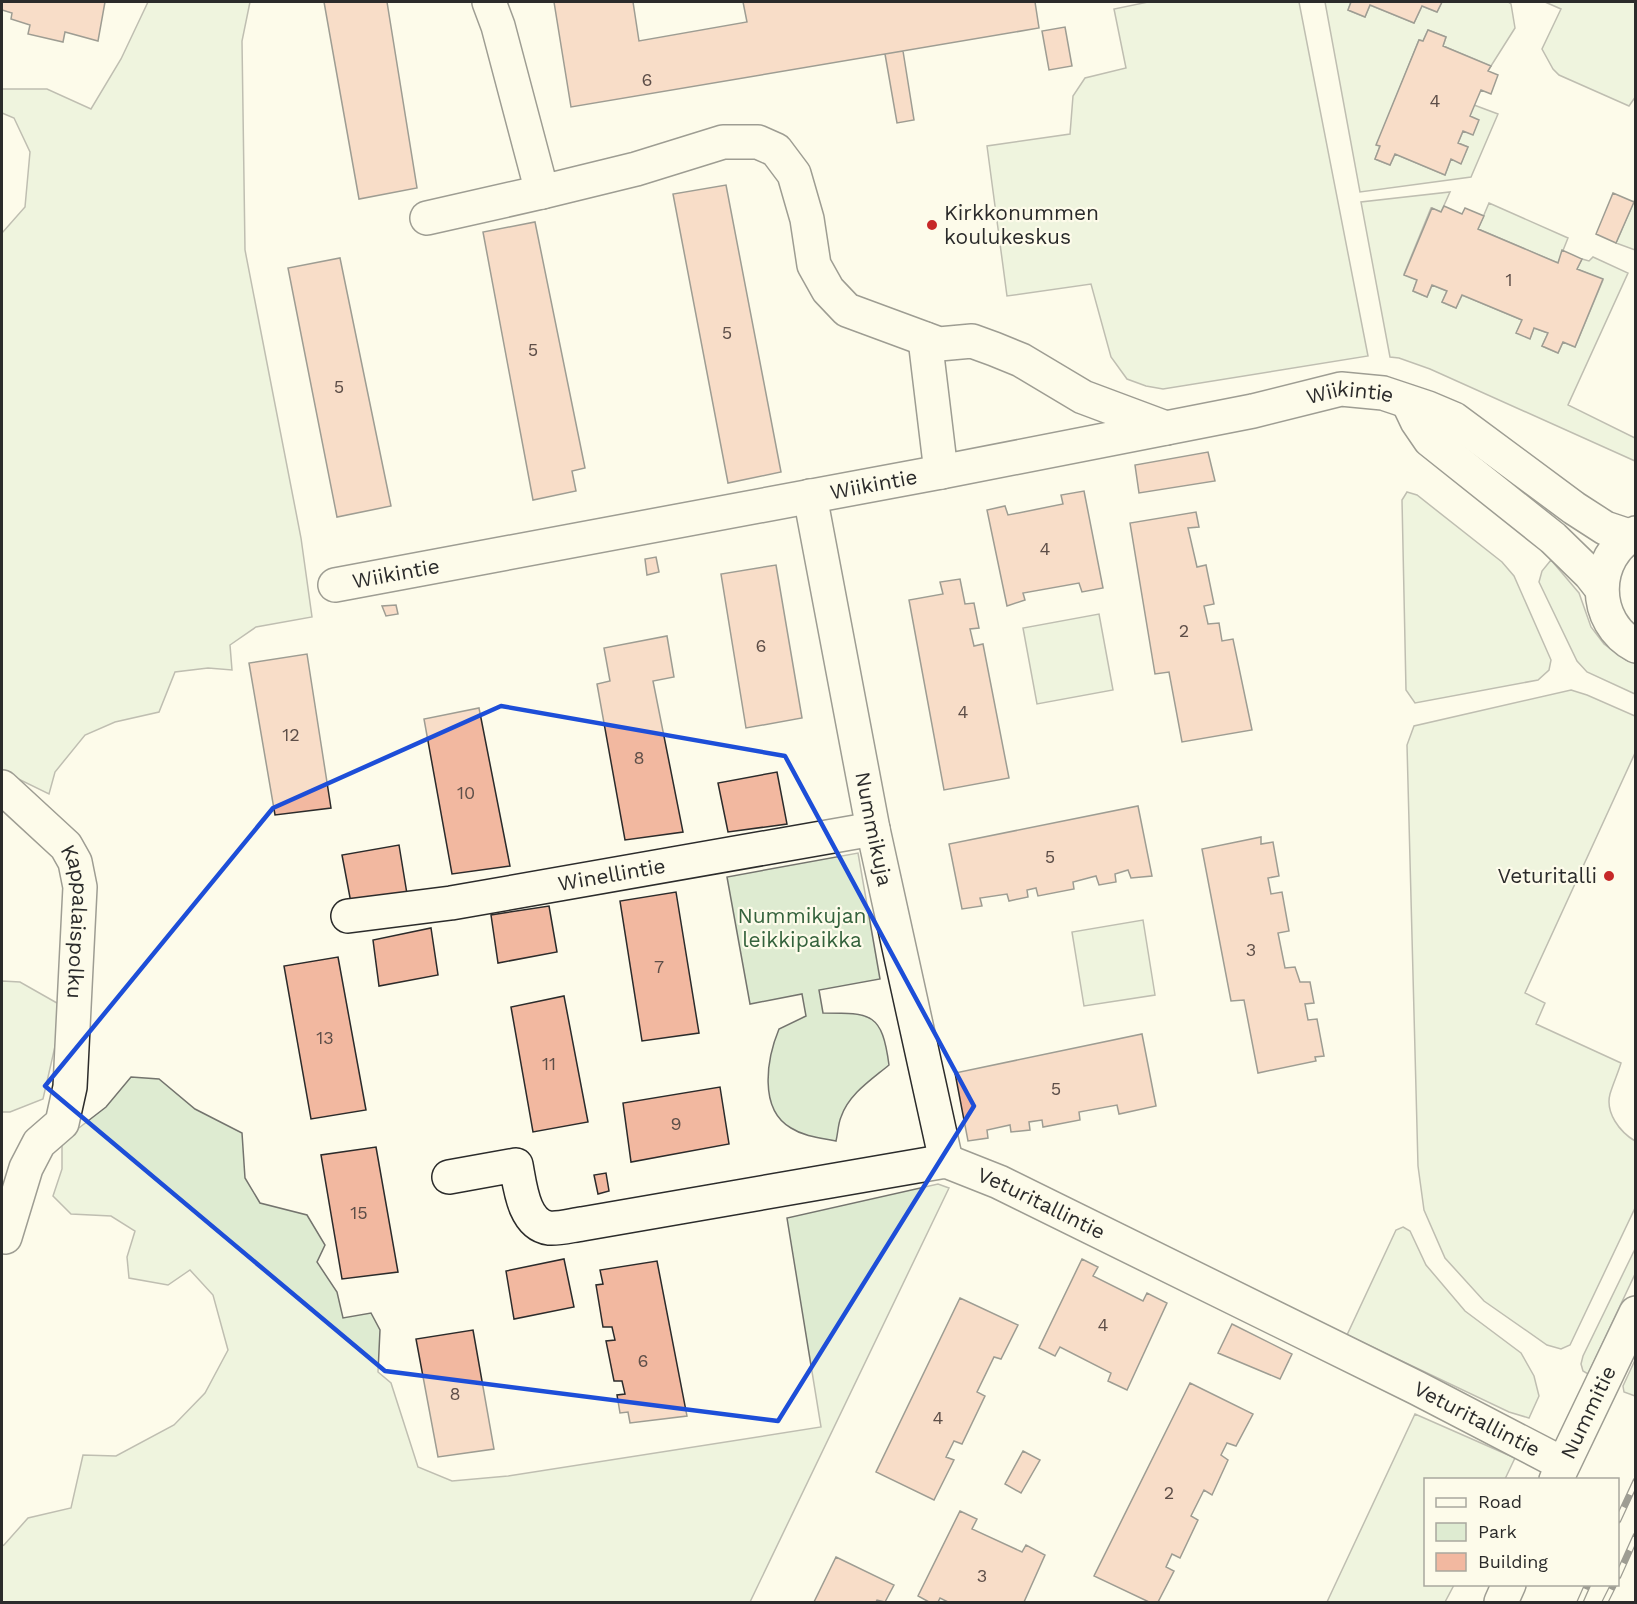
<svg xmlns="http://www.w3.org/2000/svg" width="1637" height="1604" font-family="'Work Sans',sans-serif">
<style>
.green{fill:#deebd1;stroke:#74746e;stroke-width:1.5}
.building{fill:#f2b8a0;stroke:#2b2b2b;stroke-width:1.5}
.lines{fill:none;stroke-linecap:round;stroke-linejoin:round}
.minor-casing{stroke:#2b2b2b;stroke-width:36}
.minor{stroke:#fdfbea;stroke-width:33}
.rail-casing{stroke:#2b2b2b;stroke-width:7}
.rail{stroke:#fdfbea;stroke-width:4.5;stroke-dasharray:14;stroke-linecap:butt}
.marked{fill:none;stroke:#1d4ed8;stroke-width:4.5;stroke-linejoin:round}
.poi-dot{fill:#c62828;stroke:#fdfbea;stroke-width:2}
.labels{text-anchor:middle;stroke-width:4.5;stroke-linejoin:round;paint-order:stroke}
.number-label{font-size:18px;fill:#5d4e48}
.poi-label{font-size:21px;fill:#2b2b2b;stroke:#fdfbea;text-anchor:start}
.street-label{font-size:21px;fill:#2b2b2b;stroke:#fdfbea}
.park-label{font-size:21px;fill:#34623c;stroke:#fdfbea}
</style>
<rect width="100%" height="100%" fill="#fdfbea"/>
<path class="green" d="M148,2h102l-8,39 3,209 56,288 11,79 -56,10 -26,18 2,25 -24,-2 -33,4 -16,40 -44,10 -30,13 -30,37 -6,22 -47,-23v-538l23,-26 5,-55 -16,-34 -12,-5v-24h45l44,20 30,-50z
M1148,2h151l69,354 -205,33 -17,-3 -19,-7 -16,-22 -20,-73 -84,12 -20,-150 83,-12 3,-38 12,-18 41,-10 -12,-59z
M1325,2h26l-3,8 17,7 5,-12 44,18 8,-17 15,6 5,-10h66l3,2 4,24 -24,38 -48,-20 3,-9 -18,-7 -5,11 -4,-1 -42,105 3,1 -5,13 15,6 5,-11 50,21 6,-16 10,4 7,-16 -10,-4 16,-38 24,9 -27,63 -111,15z
M1545,2h90l1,94 -7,10 -70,-31 -6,-6 -11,-20 19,-40z
M1450,192l-9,20 -10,-4 -27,66 13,6 -4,11 14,6 5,-12 15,6 -5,11 14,6 6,-13 60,25 -5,12 13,6 4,-10 14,5 -6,13 16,7 5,-11 12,5 28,-67 -26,-11 5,-10 7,2 4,-4 35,16 -60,132 67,33v23l-205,-92 -31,-11 -9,-1 -29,-155z
M1635,199v51l-19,-7z
M1489,203l79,35 -10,25 -80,-34z
M1407,492l10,3 85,67 12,14 37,84 -2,10 -11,10 -123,23 -9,-13 -4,-190z
M1551,560l28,33 12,34 13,17 22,16 9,3v31l-48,-22 -10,-11 -38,-79 3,-11z
M1099,614l14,76 -76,14 -14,-76z
M1571,690l16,5 48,21v37l-110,240 20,10 -9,21 85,39c-3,10 -8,21 -11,31 -5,19 10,38 25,47v67l-65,137 -9,4 -14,-4 -63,-44 -39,-43 -21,-48 -6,-44 -11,-421 7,-19z
M858,853l22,126 -61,11 4,23c49,0 59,0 66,52 -18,15 -40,29 -48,52 -3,7 -3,16 -5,24 -15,-3 -31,-4 -45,-13 -33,-19 -24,-70 -12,-99l27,-13 -4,-22 -52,10 -23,-127z
M1143,920l12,75 -71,11 -12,-74z
M2,981l18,1 44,25 -21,92 -33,13h-8z
M131,1077l28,2 36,30 47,24 3,45 15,25 47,12 18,30 -8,17 20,30 6,26 28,-5 9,17 -2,42 13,11 27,84 34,14 56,-5 313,-49 -34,-209 151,-34 11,4 -199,414h-748v-56l2,-1 24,-27 43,-10 12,-53 33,1 58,-31 31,-32 23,-43 -15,-55 -23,-25 -22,15 -39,-7 -2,-21 8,-26 -24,-15 -40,-2 -18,-18 9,-27v-28l44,-34z
M1403,1227l7,4 16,34 39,46 56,42 13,23 5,20 -10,22 -20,-6 -162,-77 49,-105z
M1635,1249v25l-47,100 -5,-3 -2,-7 2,-8z
M1635,1360l1,36h-1l-11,-4 -1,-6z
M1415,1414l100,44 -10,21 -79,1v104l28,1 -9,17h-118z"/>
<path class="building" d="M2,2h103l-7,39 -33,-9 -2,10 -35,-8 2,-9 -19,-6 1,-6 -10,-3z
M324,2h63l30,186 -58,11z
M554,2h79l6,39 108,-19 -4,-20h292l4,26 -468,79z
M1351,2h91l-5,10 -15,-6 -8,17 -44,-18 -5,12 -17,-7z
M1065,27l7,39 -23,4 -7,-39z
M1428,30l18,7 -3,9 48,20 -3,5 10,4 -7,19 -10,-4 -3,7 -8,19 9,4 -6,15 -10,-4 -5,12 10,4 -7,17 -10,-5 -6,16 -50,-21 -5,11 -15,-6 5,-13 -4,-1 43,-105 4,1z
M903,51l11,69 -17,3 -12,-69z
M726,185l55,287 -53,11 -55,-289z
M1613,193l21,9 -18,41 -20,-9z
M1444,206l18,8 3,-6 19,8 -6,13 80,34 4,-13 20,9 -5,10 26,10 -28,68 -12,-5 -5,11 -16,-7 6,-13 -14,-5 -4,11 -14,-6 6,-13 -60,-25 -6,13 -14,-6 5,-11 -15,-6 -5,12 -14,-6 4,-11 -13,-5 28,-67 9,4z
M535,222l50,246 -13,3 4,20 -43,9 -50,-268z
M340,258l51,248 -54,11 -49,-249z
M1208,452l7,29 -76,12 -4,-28z
M1084,491l19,97 -21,4 -3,-9 -56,10 2,7 -18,6 -20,-96 18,-4 3,9 55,-11 -2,-9z
M1196,512l3,15 -11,1 9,39 9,-2 8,39 -10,2 4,18 11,-1 3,18 11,-2 19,91 -70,12 -13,-70 -14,2 -25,-151z
M656,557l3,15 -12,3 -2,-16z
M776,565l26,153 -56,10 -25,-154z
M960,579l5,25 9,-1 5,25 -9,1 4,17 9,-2 26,134 -65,12 -35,-190 34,-6 -3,-12z
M396,605l2,9 -12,2 -4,-10z
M667,636l7,41 -21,4 30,151 -58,8 -28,-156 13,-3 -6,-33z
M307,654l24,154 -56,7 -26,-152z
M479,708l31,158 -58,8 -28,-155z
M777,772l10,52 -59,8 -10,-49z
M1138,806l14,70 -21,2 -3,-8 -13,4 1,8 -17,3 -3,-9 -23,6 1,7 -36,7 -2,-8 -9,2 1,7 -19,4 -2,-7 -27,4 2,8 -20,3 -13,-65z
M1261,837v7l12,-2 6,34 -11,2 3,16 11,-2 7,39 -11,2 7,35 10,-1 5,15h10l4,21 -9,1 3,16 9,-1 7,37 -9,1 1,4 -58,12 -14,-73 -13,1 -29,-152z
M399,845l8,49 -56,9 -9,-48z
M676,892l23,141 -57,8 -22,-140z
M549,906l8,46 -59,11 -7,-48z
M431,928l7,47 -59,11 -6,-46z
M338,957l28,153 -55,9 -27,-153z
M564,996l24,126 -55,10 -22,-125z
M1142,1034l14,72 -37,8 -2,-9 -38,7 1,8 -37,7 -1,-7 -13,2 1,8 -19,2 -1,-7 -23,5 1,8 -20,3 -13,-68z
M720,1087l9,57 -98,18 -8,-59z
M376,1147l22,125 -56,7 -21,-124z
M606,1173l3,18 -11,3 -4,-19z
M564,1259l10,48 -60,12 -8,-48z
M1082,1259l16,8 -5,9 50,25 4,-8 20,10 -40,87 -19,-9 3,-8 -51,-26 -5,9 -16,-8z
M657,1261l30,155 -57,7 -2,-11 -8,1 -3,-18 8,-1 -3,-13h-8l-8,-40 9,-1 -3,-13h-9l-7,-42 7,-1 -3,-14z
M960,1298l58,27 -17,34 -7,-2 -17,35 8,4 -23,48 -8,-3 -8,16 8,3 -20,40 -58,-28z
M1232,1324l60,30 -12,25 -62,-26z
M473,1330l21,119 -56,8 -22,-118z
M1190,1383l63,31 -17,32 -9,-3 -6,12 7,5 -16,35 -8,-5 -13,26 7,4 -18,38 -8,-4 -6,13 8,4 -16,31h-9l-55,-26z
M1023,1451l17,9 -19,33 -16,-9z
M960,1511l17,8 -5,10 50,23 4,-7 19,10 -21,47h-76l-8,-4 -2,4h-9l-11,-6z
M836,1557l58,28 -9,17 -8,-2 -1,2h-62z"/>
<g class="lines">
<defs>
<g id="minor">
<path d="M489,2l9,24 44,166 94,-23 87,-27h35l18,8 18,24 13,45 7,46 14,25 19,20 92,34 33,-3 22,8 27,11 62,37 83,31"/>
<path d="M427,218l115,-26"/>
<path d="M925,339l16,133"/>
<path d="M1408,402l9,19 13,19 123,98 37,36 11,14"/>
<path id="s1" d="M810,496l63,333 73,332"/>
<path d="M1636,533c-45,23 -45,90 0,113"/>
<path id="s2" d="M335,585l606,-113 312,-61 88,-22 42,4 45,15 26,11 120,89 31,20 24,8"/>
<path id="s3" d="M2,787l64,59 9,16 5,25 -10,200 -8,36 -23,20 -13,25 -21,69"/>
<path id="s4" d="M348,916l103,-13 422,-74"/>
<path id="s5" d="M449,1177l67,-12c4,20 7,59 33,63 10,1 24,-3 33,-4l364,-63 53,21 418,206 146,76"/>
<path id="s6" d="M1556,1480l80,-167"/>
<path d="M1501,1602l8,-18"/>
</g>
</defs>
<use href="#minor" class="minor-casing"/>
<use href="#minor" class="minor"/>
<defs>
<path id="rail" d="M1618,1520l18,-39
M1618,1576l18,-40
M1580,1602l8,-18
M1605,1602l9,-18"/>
</defs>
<use href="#rail" class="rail-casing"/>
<use href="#rail" class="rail"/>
</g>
<path d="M0 0H1637V1604H0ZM501,706l284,50 189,350 -196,315 -393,-50 -340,-285 228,-278z" fill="#fdfbea" fill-opacity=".55" fill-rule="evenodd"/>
<path class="marked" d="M501,706l284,50 189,350 -196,315 -393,-50 -340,-285 228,-278z"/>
<g class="poi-dot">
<circle cx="932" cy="225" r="6"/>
<circle cx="1609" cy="876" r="6"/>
</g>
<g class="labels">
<g class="number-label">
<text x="647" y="86">6</text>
<text x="1435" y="107">4</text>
<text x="1509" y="286">1</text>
<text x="727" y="339">5</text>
<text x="533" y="356">5</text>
<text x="339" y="393">5</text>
<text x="1045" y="555">4</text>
<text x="1184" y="637">2</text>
<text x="761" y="652">6</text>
<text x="963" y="718">4</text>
<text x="291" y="741">12</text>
<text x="639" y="764">8</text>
<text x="466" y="799">10</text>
<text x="1050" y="863">5</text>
<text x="1251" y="956">3</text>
<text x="659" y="973">7</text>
<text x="325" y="1044">13</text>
<text x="549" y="1070">11</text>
<text x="1056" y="1095">5</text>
<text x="676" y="1130">9</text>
<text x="359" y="1219">15</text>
<text x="1103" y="1331">4</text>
<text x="643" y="1367">6</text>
<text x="455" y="1400">8</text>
<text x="938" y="1424">4</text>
<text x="1169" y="1499">2</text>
<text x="982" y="1582">3</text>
</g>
<g class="poi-label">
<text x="944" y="220">Kirkkonummen<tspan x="944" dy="24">koulukeskus</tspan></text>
<text x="1597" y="883" text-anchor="end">Veturitalli</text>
</g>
<g class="street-label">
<text dy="7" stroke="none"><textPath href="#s2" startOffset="1034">Wiikintie</textPath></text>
<text dy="7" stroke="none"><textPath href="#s2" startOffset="548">Wiikintie</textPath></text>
<text dy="7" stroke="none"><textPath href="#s2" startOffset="62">Wiikintie</textPath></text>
<text dy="7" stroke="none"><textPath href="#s1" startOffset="339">Nummikuja</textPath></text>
<text dy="7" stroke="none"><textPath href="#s4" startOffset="267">Winellintie</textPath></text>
<text dy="7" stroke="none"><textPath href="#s3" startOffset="165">Kappalaispolku</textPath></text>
<text dy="7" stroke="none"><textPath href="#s5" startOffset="651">Veturitallintie</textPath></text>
<text dy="7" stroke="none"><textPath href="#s6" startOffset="75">Nummitie</textPath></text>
<text dy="7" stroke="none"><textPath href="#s5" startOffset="1137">Veturitallintie</textPath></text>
</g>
<g class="park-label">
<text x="802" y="923">Nummikujan<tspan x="802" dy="24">leikkipaikka</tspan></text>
</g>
</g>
<rect width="1637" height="1604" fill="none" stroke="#2b2b2b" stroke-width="6"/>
<rect x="1424" y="1478" width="195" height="108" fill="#fdfbea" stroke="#a9a89e" stroke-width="1.5"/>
<rect x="1436" y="1498" width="30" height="9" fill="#fdfbea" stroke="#a9a89e" stroke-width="1.5"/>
<text x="1478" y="1508" font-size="18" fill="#2b2b2b">Road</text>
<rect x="1436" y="1523" width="30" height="18" fill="#deebd1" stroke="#a9a89e" stroke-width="1.5"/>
<text x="1478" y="1538" font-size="18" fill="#2b2b2b">Park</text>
<rect x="1436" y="1553" width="30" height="18" fill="#f2b8a0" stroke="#a9a89e" stroke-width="1.5"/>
<text x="1478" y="1568" font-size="18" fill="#2b2b2b">Building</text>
</svg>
